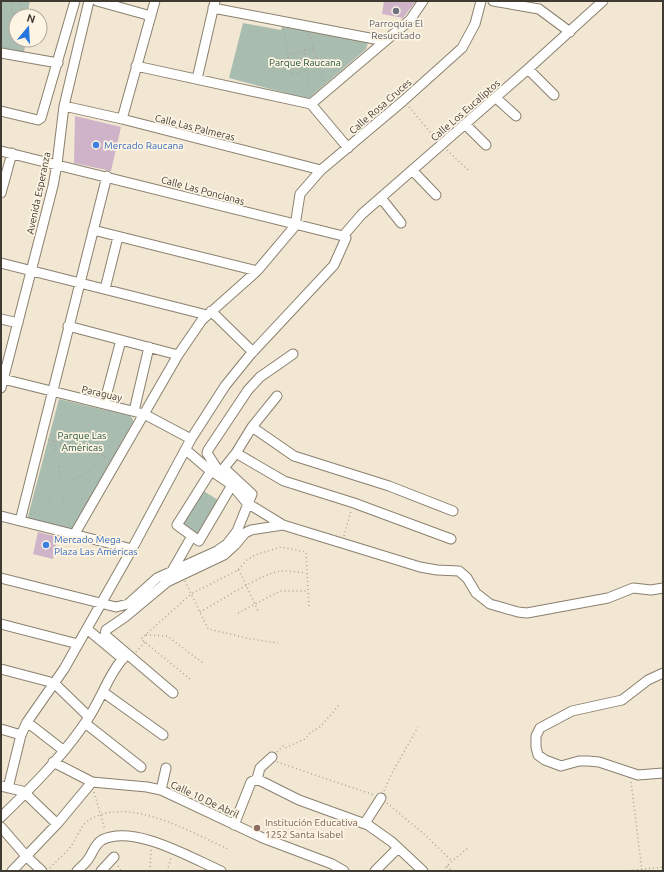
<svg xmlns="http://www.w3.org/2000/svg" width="664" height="872" font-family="Ubuntu,sans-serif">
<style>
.green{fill:#a8bdb0}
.building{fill:#cfb3c8}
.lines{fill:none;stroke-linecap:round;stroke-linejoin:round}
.minor-casing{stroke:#8a806e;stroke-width:11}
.path{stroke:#aca494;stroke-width:1.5;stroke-dasharray:1 3;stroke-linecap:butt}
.minor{stroke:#fff;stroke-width:9}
.worship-dot{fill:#6b7280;stroke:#fdf4e4;stroke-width:1.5}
.shop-dot{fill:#3f7fe0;stroke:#fdf4e4;stroke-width:1.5}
.education-dot{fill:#8d6e63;stroke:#fdf4e4;stroke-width:1.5}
.labels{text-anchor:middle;stroke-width:3.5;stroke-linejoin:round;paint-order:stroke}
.worship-label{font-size:10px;fill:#5b616d;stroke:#fdf4e4}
.park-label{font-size:10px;fill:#205439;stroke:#fdf4e4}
.street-label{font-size:10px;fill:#3f3a32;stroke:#fdf4e4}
.shop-label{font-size:10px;fill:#366cbe;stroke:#fdf4e4;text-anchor:start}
.education-label{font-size:10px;fill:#785e54;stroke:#fdf4e4;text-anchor:start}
</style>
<rect width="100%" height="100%" fill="#f2e7d2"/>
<path class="green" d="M1,1h29l-3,15h-11v24h10l-2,12 -23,-4z
M243,23l38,7 1,-3 84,13 2,3 -2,6 -58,50 -79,-21z
M59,399l71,17 3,3v3l-61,109 -45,-11z
M202,490l16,10 -20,34 -15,-10z"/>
<path class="building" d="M384,1h32l-13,17 -21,-4z
M75,116l46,11 -10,44 -37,-8z
M38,532l20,5 -5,22 -20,-5z"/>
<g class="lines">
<defs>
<path id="minor" d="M97,1l54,15
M493,1l46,8 31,23
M213,8l172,33
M1,53l57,10
M136,66l175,38 37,44
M528,69l26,26
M197,79l18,-78
M496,98l20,18
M311,104l99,-84 13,-19
M64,106l58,13 199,51
M1,111l37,9 3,-2 34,-117
M122,119l33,-118
M465,124l21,21
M1,151l342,85
M412,170l24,25
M1,193l11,-40
M381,198l20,25
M93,230l164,41
M343,236l19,-22 166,-145 75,-68
M1,263l206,52
M105,289l13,-52
M211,311l42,41
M1,319l17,4
M68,326l110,29
M3,379l141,35 47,25
M1,388l52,-202 4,-22 7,-58 25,-105
M104,404l17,-64
M134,411l15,-64
M252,427l42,29 95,30 64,25
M186,450l21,18 25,17 15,18 36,22 137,42 17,3 22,1 8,7 9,15 14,11 28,8 9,1 81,-15 25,-10 18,2 12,-2
M236,453l16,-26 25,-31
M211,471l-34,54 22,16 33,-56
M221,475l-14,-22 1,-3 40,-60 12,-13 33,-23
M1,516l131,33
M20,521l87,-345
M74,535l104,-180 24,-35 55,-49 38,-45 5,-32 21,-24 82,-69 59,-53 13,-24 6,-23
M172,571l20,-35
M1,578l115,29 12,-3 29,-26 60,-27 10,-7 10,-13 15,-37 -28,-26 12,-15 48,28 70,22 97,36
M1,624l77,20
M87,629l36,30
M1,669l53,14 35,34
M663,673l-15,7 -26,20 -50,11 -32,17 -4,8v11l2,8 7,5 16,6 18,-5h9l11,1 39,13 25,-2
M103,692l60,43
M173,693l-68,-58 1,-5 19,-13 42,-35 57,-27 11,-10 10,-12 6,-3 32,-5
M27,722l36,28
M85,723l56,44
M1,729l20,6
M53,762l39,20 55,5 14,3 102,48 69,26 12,7
M257,779l3,-11 12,-11
M1,786l25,6
M8,788l13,-53 6,-13 37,-53 68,-120 59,-110 34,-53 25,-31 84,-90 12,-27 -3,-2
M161,790l5,-22
M25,793l32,31
M1,817c31,-30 64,-63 88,-100 13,-20 21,-46 38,-63
M365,823l16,-25
M234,825l17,-43 6,-3 42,21 69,25 24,17 31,29
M1,827l26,30 15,14
M12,871l45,-47 35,-42
M77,871c4,-4 9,-8 12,-13 4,-6 6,-14 13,-18 32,-16 89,18 119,31
M101,871l13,-14
M375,871l23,-23"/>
</defs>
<use href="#minor" class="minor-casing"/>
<path class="path" d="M18,1l8,13
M13,14l-2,-7 3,-6
M284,29l7,46 15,-5
M309,34l15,48
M304,50l6,44
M289,54l25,-6
M409,107l27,32
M447,150l21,20
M48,440l62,17
M54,441l2,12
M58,463l2,13
M95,465l11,-9
M73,480l14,-8
M63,498l3,9
M48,501l8,-7
M31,515l8,-6
M67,518l2,7
M344,536l7,-25
M238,570l4,6 17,37
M185,581l23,48 43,10 27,4
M200,612c17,-9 64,-40 81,-41 8,0 17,1 25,2
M238,613l42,-22h28
M146,635l21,1 36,27
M136,652l9,-10
M190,679l-49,-40 50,-45 47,-24 9,-10 8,-5 26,-8 25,5 3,55
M277,752l6,-6 2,2 20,-9 5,-6 11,-7 18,-21
M277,762l97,33
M631,782l11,89
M384,791l8,-18 26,-46
M94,792l11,38
M387,803l37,31 28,27
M118,866l3,5
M447,866l5,5
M50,868c7,-8 15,-14 21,-22 6,-7 9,-20 17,-25 39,-27 102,11 140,28
M150,871l1,-22
M167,871l4,-13
M443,871l9,-10 16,-13
M625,871l38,-4"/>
<use href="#minor" class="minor"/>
</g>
<circle class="worship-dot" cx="396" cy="11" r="4"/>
<g class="shop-dot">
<circle cx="96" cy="145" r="4"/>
<circle cx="46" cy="545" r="4"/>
</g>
<circle class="education-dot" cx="257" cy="828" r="4"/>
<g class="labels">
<g class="worship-label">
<text x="396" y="27">Parroquia El<tspan x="396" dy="12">Resucitado</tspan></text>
</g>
<g class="park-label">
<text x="305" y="66">Parque Raucana</text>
<text x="82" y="439">Parque Las<tspan x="82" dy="12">Américas</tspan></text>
</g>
<g class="street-label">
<text transform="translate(380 106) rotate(-41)" y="4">Calle Rosa Cruces</text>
<text transform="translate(465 110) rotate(-41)" y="4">Calle Los Eucaliptos</text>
<text transform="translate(195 127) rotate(14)" y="4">Calle Las Palmeras</text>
<text transform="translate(203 190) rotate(15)" y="4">Calle Las Poncianas</text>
<text transform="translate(38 193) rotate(-78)" y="4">Avenida Esperanza</text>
<text transform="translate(102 393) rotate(13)" y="4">Paraguay</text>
<text transform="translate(205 799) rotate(25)" y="4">Calle 10 De Abril</text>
</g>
<g class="shop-label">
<text x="104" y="149">Mercado Raucana</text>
<text x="54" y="543">Mercado Mega<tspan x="54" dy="12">Plaza Las Américas</tspan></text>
</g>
<g class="education-label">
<text x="265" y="826">Institución Educativa<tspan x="265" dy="12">1252 Santa Isabel</tspan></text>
</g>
</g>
<rect width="664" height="872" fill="none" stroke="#3f3a32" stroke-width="4"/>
<g transform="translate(28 28) rotate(18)"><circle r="19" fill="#fdf4e4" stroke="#b1aa9d"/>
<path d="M0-3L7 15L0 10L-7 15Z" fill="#2575e0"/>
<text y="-6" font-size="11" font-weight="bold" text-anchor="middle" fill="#3f3a32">N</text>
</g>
</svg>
